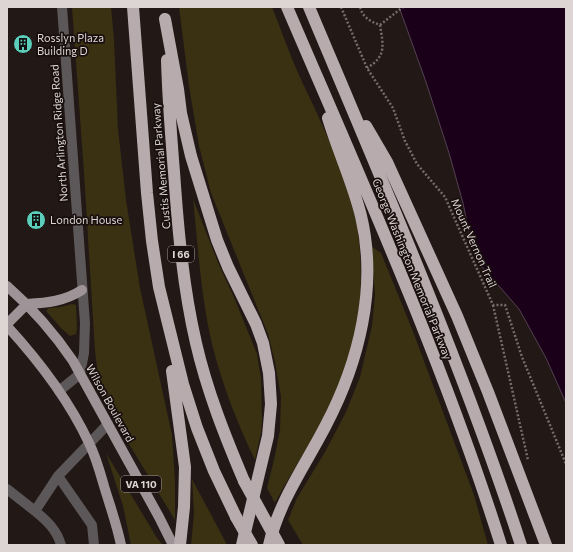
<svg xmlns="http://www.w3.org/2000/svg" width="573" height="552" font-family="Commissioner,sans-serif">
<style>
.green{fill:#3a3012}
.water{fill:#1a0119;stroke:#544151}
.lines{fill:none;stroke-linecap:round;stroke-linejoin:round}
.path{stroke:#756d6b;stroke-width:2.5;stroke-dasharray:2 2;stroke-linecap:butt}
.minor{stroke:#5c5758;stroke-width:10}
.major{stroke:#9e9396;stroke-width:10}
.highway{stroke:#b8abae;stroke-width:12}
.highway-bridge{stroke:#b8abae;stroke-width:12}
.labels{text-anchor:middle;stroke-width:3.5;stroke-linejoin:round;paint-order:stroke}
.shield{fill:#190f0e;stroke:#a29a99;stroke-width:1}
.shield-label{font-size:10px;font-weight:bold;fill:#dcd5d4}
.poi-label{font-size:11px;fill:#dcd5d4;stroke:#190f0e;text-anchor:start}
.street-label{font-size:11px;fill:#dcd5d4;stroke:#190f0e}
</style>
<rect width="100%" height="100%" fill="#221816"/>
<path class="green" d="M72,7h39l3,32 4,90 8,71 14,88 32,147 3,47v38l-66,-109 -9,-19 -5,-41 -11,-178z
M179,7h93c8,20 15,40 23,59 9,21 20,42 29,63 7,17 17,33 22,50 19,61 21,129 -1,190 -17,48 -46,90 -70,134l-8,-15 7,-28 6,-30 1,-33 -6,-35 -7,-28 -57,-141 -12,-47 -10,-60z
M193,199l26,66 14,30 24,59 4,25 1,40 -1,14 -6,27c-18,-37 -33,-76 -43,-116 -11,-47 -14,-97 -19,-145z
M371,246l10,7 31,76 62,166 14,50h-185l-15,-25 9,-22 28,-46 21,-40 14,-35 12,-51 3,-32z
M72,304l4,1 1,24 -1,5 -6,2 -8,-7 -16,-18 3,-3 12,-1z
M106,453l51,85 6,7h-32l-8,-39z
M192,479l32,60 3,6h-36l3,-32z"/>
<path class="water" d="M399,7h167v396l-20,-45 -27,-49 -41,-47 -8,-25 -7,-34 -14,-50 -23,-71z"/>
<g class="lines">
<path class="path" d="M341,7l26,61 26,40 12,33 12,23 28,33 48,108h12l17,52 44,107
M360,7c3,11 10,14 20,18 3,20 7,31 -13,43
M380,25l23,-18
M493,305l35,155"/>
<path class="minor" d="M59,391l21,-17 4,-21 1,-30 -23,-316
M58,476l34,49 2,20
M7,489l28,22
M61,545c-4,-15 -14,-24 -26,-34l23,-35 50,-52"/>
<path class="major" d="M7,286c25,22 47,47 66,75l86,156 14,28
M7,324l20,-20c20,-1 38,-3 55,-14
M7,326c32,35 62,74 82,117 7,14 11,29 15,43 6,20 13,39 17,59"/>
<path class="highway" d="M133,7l14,186 5,48 7,46 24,97 14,44 17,43 22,46
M287,7c76,177 156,354 214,538
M309,7c75,178 152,355 212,538
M165,19l13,70 3,24 10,43 26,84 11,27 28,57 7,19 6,30 2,31 -3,32 -26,109
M167,60c1,37 4,75 7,112 4,57 9,115 22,171 11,48 29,93 48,138
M366,126l21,36 70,154 31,76 58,153
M172,371l13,96 -1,40 -4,38
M269,545c10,-44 37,-81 57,-120 33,-63 52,-138 35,-209 -8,-33 -23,-65 -33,-98"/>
<path class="highway-bridge" d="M244,481l35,64
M236,517l16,28"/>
</g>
<defs>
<symbol id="building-disc" viewBox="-11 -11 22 22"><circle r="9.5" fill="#5bcebc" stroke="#190f0e"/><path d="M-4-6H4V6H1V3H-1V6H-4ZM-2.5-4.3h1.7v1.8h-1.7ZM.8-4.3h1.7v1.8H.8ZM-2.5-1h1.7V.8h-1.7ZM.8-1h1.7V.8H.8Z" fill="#111"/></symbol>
</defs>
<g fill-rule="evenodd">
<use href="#building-disc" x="12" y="33" width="22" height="22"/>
<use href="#building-disc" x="25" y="209" width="22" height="22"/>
</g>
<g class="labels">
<g class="shield">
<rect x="168" y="246" width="26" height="16" rx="3"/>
<rect x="121" y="476" width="40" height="16" rx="3"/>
</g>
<g class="shield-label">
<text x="181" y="258">I 66</text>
<text x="141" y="488">VA 110</text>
</g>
<g class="poi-label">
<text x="37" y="42">Rosslyn Plaza<tspan x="37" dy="13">Building D</tspan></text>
<text x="50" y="224">London House</text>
</g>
<g class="street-label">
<text transform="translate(59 133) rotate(-94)" y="4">North Arlington Ridge Road</text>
<text transform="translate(161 166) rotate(-95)" y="4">Custis Memorial Parkway</text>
<text transform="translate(474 243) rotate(66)" y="4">Mount Vernon Trail</text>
<text transform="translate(412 269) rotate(68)" y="4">George Washington Memorial Parkway</text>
<text transform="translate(110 403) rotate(61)" y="4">Wilson Boulevard</text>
</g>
</g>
<rect width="573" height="552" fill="none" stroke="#dcd5d4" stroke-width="16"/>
</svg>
